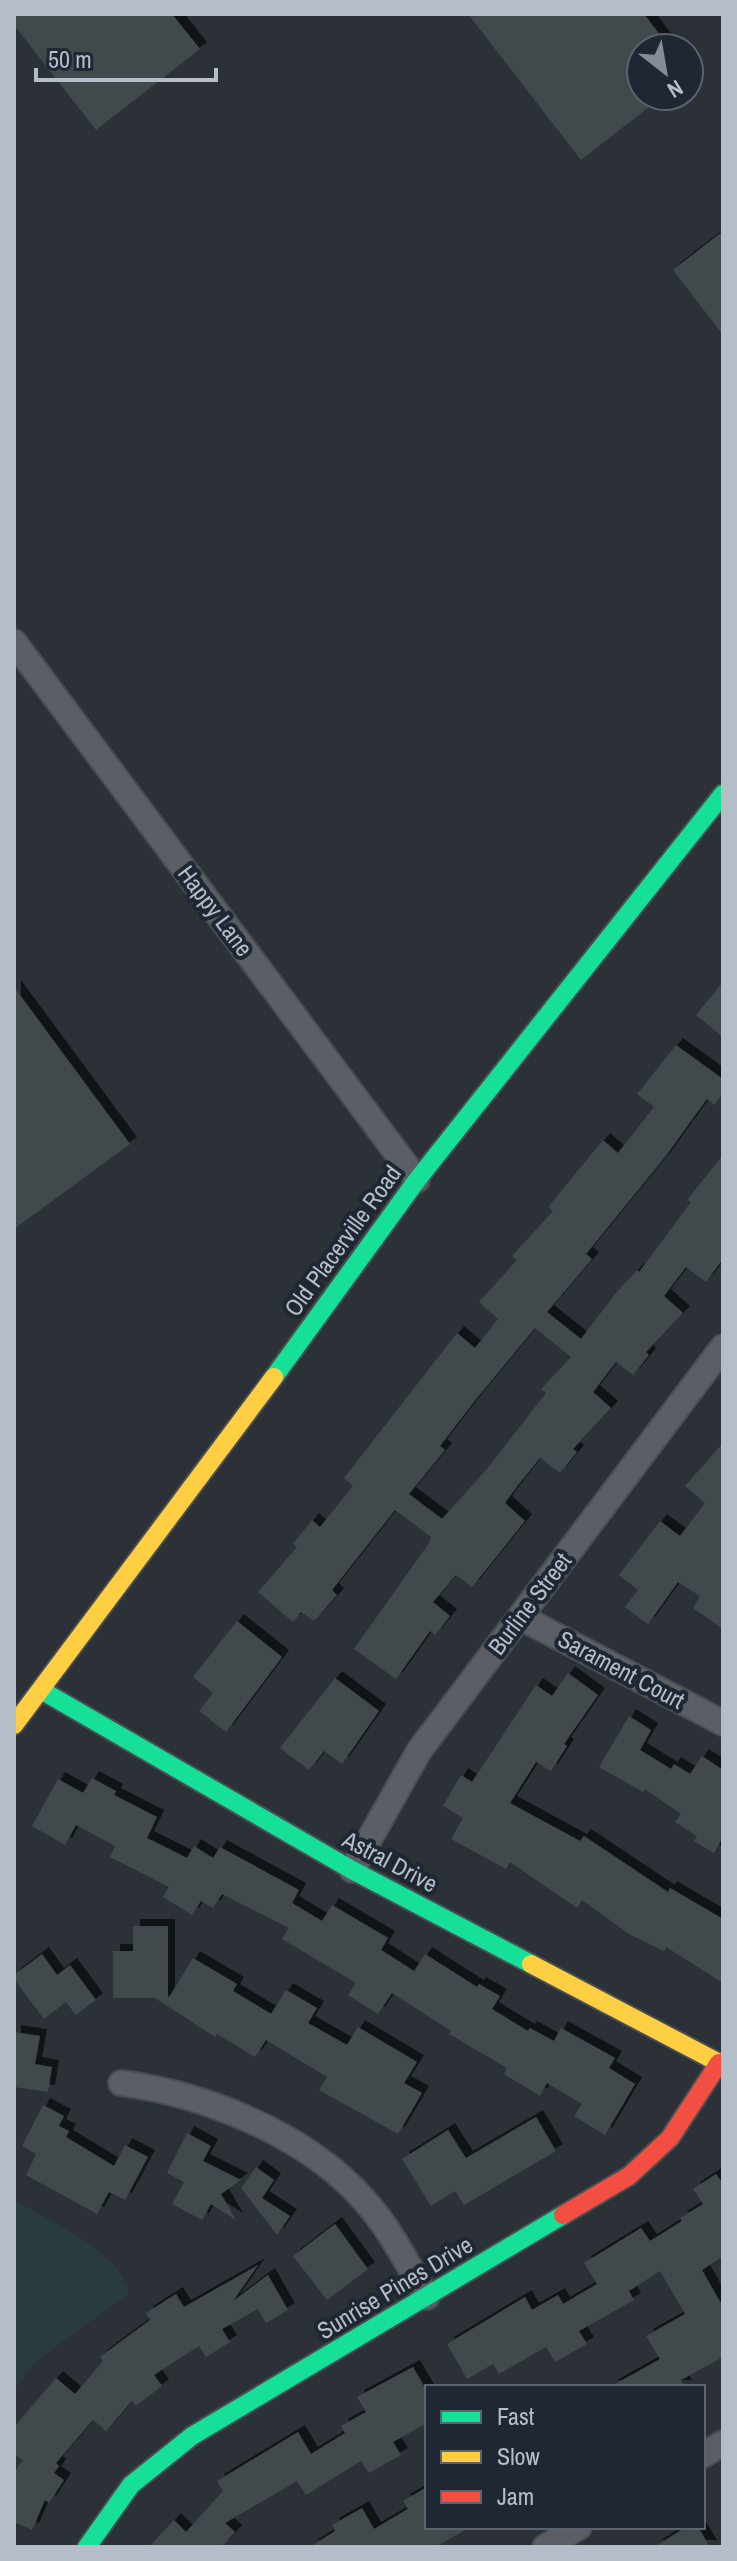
<svg xmlns="http://www.w3.org/2000/svg" width="737" height="2561" font-family="'Archivo Narrow',sans-serif">
<style>
.green{fill:#283c3e}
.building{fill:#42484d;fill-rule:evenodd;filter:url(#shadow)}
.lines{fill:none;stroke-linecap:round;stroke-linejoin:round}
.street-casing{stroke:#484d52;stroke-width:28}
.fast-casing{stroke:#484d52;stroke-width:22}
.slow-casing{stroke:#484d52;stroke-width:22}
.jam-casing{stroke:#484d52;stroke-width:22}
.street{stroke:#5b5f65;stroke-width:24}
.fast{stroke:#16e098;stroke-width:18}
.slow{stroke:#ffcf43;stroke-width:18}
.jam{stroke:#f24e42;stroke-width:18}
.labels{text-anchor:middle;stroke-width:8;stroke-linejoin:round;paint-order:stroke}
.street-label{font-size:24px;fill:#b5bdc8;stroke:#1e2732}
</style>
<defs>
<filter id="shadow"><feDropShadow dx="7" dy="-7" stdDeviation="0" flood-color="#0009"/></filter>
</defs>
<rect width="100%" height="100%" fill="#2b3137"/>
<path class="green" d="M14,2200c37,23 105,49 115,93l-94,69 -21,28z"/>
<path class="building" d="M14,14h158l28,35 -104,81 -82,-105z
M468,14h176l26,34h-29v48h22l-82,64z
M723,231v104l-50,-65z
M723,982v55l-27,-22z
M14,987l116,157 -116,85z
M676,1045l47,34v14l-9,12 -7,-6 -42,58 -79,97 6,5 -45,53 34,27 34,-45 22,-24 2,2 52,-70 -4,-2 36,-45v104l-17,23 -20,-15 -22,29 19,17 -37,39 3,3 -16,20 -17,-13 -23,30 18,16 -38,41 4,3 -17,21 -20,-15 -22,27 -13,18 20,18 -53,66 -16,-12 -23,27 17,14 -15,19 -5,-4 -34,48 -42,-30 75,-106 2,-6 -36,-27 -63,80 5,5 -23,26 -13,-9 -8,10 -35,-30 39,-45 -4,-3 19,-24 8,7 33,-41 -9,-8 113,-145 18,15 23,-29 -19,-17 38,-42 -5,-4 41,-45 -5,-4 55,-67 15,13 36,-46 -17,-13zM535,1328l36,29 -30,32 5,4 -60,77 -44,49 -33,-25 36,-44 -5,-4 37,-48z
M723,1443v186l-30,-21 7,-12 -22,-14 -30,42 -23,-17 13,-17 -19,-15 41,-54 20,15 25,-33 -20,-17z
M237,1621l45,36 -56,75 -27,-21 14,-18 -20,-16z
M568,1673l30,22 -34,49 3,2 -16,25 -15,-9 -26,41 70,38 4,-5 84,56 2,-4 53,31v64l-57,-36 -2,4 -35,-17 -47,-34 -5,8 -67,-46 -4,7 -55,-30 12,-21 -20,-12 18,-31 11,7 64,-97 16,11z
M335,1678l44,33 -37,53 -18,-13 -15,19 -29,-22z
M629,1716l22,14 -11,20 31,19 3,-5 16,10 12,-18 21,14v67l-9,16 -20,-12 3,-5 -22,-14 6,-8 -36,-25 -2,3 -44,-25z
M92,1778l24,13 -2,4 43,22 -10,21 40,20 7,-12 19,12 7,-11 79,43 -7,13 30,18 10,-16 56,33 -7,12 33,21 11,-17 52,33 2,-3 21,12 -8,13 36,22 2,-3 24,13 7,-13 54,30 -6,10 26,16 -30,51 -31,-19 8,-12 -35,-21 -7,13 -36,-22 3,-6 -58,-34 2,-3 -59,-38 -14,21 -30,-19 8,-12 -74,-44 7,-11 -67,-34 -9,14 -12,-7 -9,14 -29,-18 6,-10 -59,-30 5,-11 -39,-21 -11,20 -33,-19 26,-47 25,14z
M133,1926h35v73l25,-41 44,26 -4,7 38,23 15,-24 31,18 -9,15 39,22 11,-18 59,35 -13,21 18,10 -24,41 -79,-44 8,-13 -61,-37 -11,17 -38,-23 -2,3 -60,-39h-42v-47h20z
M42,1954l15,21 13,-10 26,35 -20,15 -10,-13 -22,17 -30,-40v-4z
M14,2032l26,4 -5,28 17,3 -4,25 -34,-5z
M43,2105l21,11 -5,10 10,5 -3,6 48,29 11,-21 23,12 -23,43 -16,-8 -12,22 -71,-39 10,-21 -14,-8z
M536,2117l20,34 -92,54 -9,-14 -24,15 -29,-47 46,-29 18,28z
M187,2133l24,13 -8,15 38,19 -20,14 15,26 -25,-16 -9,16 -30,-16 12,-22 -17,-9z
M256,2167l18,13 -12,18 28,18 -13,19 -36,-47z
M716,2174l7,10v72l-21,14 21,37v50l-42,23 4,7h-75l50,-28 -14,-23 39,-22 -25,-43 -31,20 5,9 -55,31 8,13 -32,18 -9,-15 -47,27 -6,-10 -26,15 -20,-35 78,-47 7,13 26,-15 5,9 34,-20 -13,-21 57,-35 9,13 32,-20 -2,-3 23,-14 -10,-15z
M335,2224l33,45 -41,31 -34,-44z
M258,2265l-25,36 35,-26 20,35 -22,13 -8,-14 -36,20 8,13 -24,15 -7,-11 -45,29 8,11 -26,20 -4,-5 -26,30 -13,-11 -37,43 3,3 -5,7 10,7 -15,23 -4,-3 -13,30 -18,-8v-50l9,-12 -9,-6v-27l42,-49 19,16 28,-33 -3,-4 50,-37 -4,-7 30,-19 8,13z
M413,2367l14,24v32l-34,19 8,13 -32,18 -8,-12 -55,34 -9,-14 -72,42 10,9 -13,15h-73l25,-27 12,12 37,-41 -6,-10 81,-49 13,22 34,-21 -4,-7 25,-14 -9,-15z
M427,2487v40h43l-34,20h-126l25,-16 -3,-6 30,-17 12,21 34,-20 -5,-8z
M686,2527h12l12,20h-56z"/>
<g class="lines">
<defs>
<path id="street" d="M14,642l403,538
M520,1617l203,106
M352,1870l67,-119 304,-404
M121,2083c84,11 186,52 243,117 26,28 43,64 63,97
M703,2455l20,-12
M545,2547l34,-20"/>
<path id="fast" d="M274,1377l143,-197 306,-386
M41,1690l311,180 179,94
M87,2547l44,-62 61,-49 371,-221"/>
<path id="slow" d="M14,1725l260,-348
M531,1964l192,101"/>
<path id="jam" d="M563,2215l66,-39 41,-38 49,-75"/>
</defs>
<use href="#street" class="street-casing"/>
<use href="#fast" class="fast-casing"/>
<use href="#slow" class="slow-casing"/>
<use href="#jam" class="jam-casing"/>
<use href="#street" class="street"/>
<use href="#fast" class="fast"/>
<use href="#slow" class="slow"/>
<use href="#jam" class="jam"/>
</g>
<g class="labels">
<g class="street-label">
<text transform="translate(215 911) rotate(53)" y="8">Happy Lane</text>
<text transform="translate(343 1241) rotate(-54)" y="8">Old Placerville Road</text>
<text transform="translate(530 1604) rotate(-53)" y="8">Burline Street</text>
<text transform="translate(621 1670) rotate(28)" y="8">Sarament Court</text>
<text transform="translate(390 1862) rotate(28)" y="8">Astral Drive</text>
<text transform="translate(395 2288) rotate(-31)" y="8">Sunrise Pines Drive</text>
</g>
</g>
<rect width="737" height="2561" fill="none" stroke="#b5bdc8" stroke-width="32"/>
<rect x="425" y="2385" width="280" height="144" fill="#1e2732" stroke="#5a636e" stroke-width="2"/>
<rect x="441" y="2411" width="40" height="12" fill="#16e098" stroke="#5a636e" stroke-width="2"/>
<text x="497" y="2425" font-size="24" fill="#b5bdc8">Fast</text>
<rect x="441" y="2451" width="40" height="12" fill="#ffcf43" stroke="#5a636e" stroke-width="2"/>
<text x="497" y="2465" font-size="24" fill="#b5bdc8">Slow</text>
<rect x="441" y="2491" width="40" height="12" fill="#f24e42" stroke="#5a636e" stroke-width="2"/>
<text x="497" y="2505" font-size="24" fill="#b5bdc8">Jam</text>
<g transform="translate(665 72) rotate(149)"><circle r="38" fill="#1e2732" stroke="#5a636e" stroke-width="2"/>
<path d="M0-6L14 30L0 20L-14 30Z" fill="#858c95"/>
<text y="-12" font-size="22" font-weight="bold" text-anchor="middle" fill="#b5bdc8">N</text>
</g>
<path d="M36 68v12h180v-12" fill="none" stroke="#b5bdc8" stroke-width="4"/>
<text x="48" y="68" font-size="24" fill="#b5bdc8" stroke="#1e2732" stroke-width="6" paint-order="stroke">50 m</text>
</svg>
